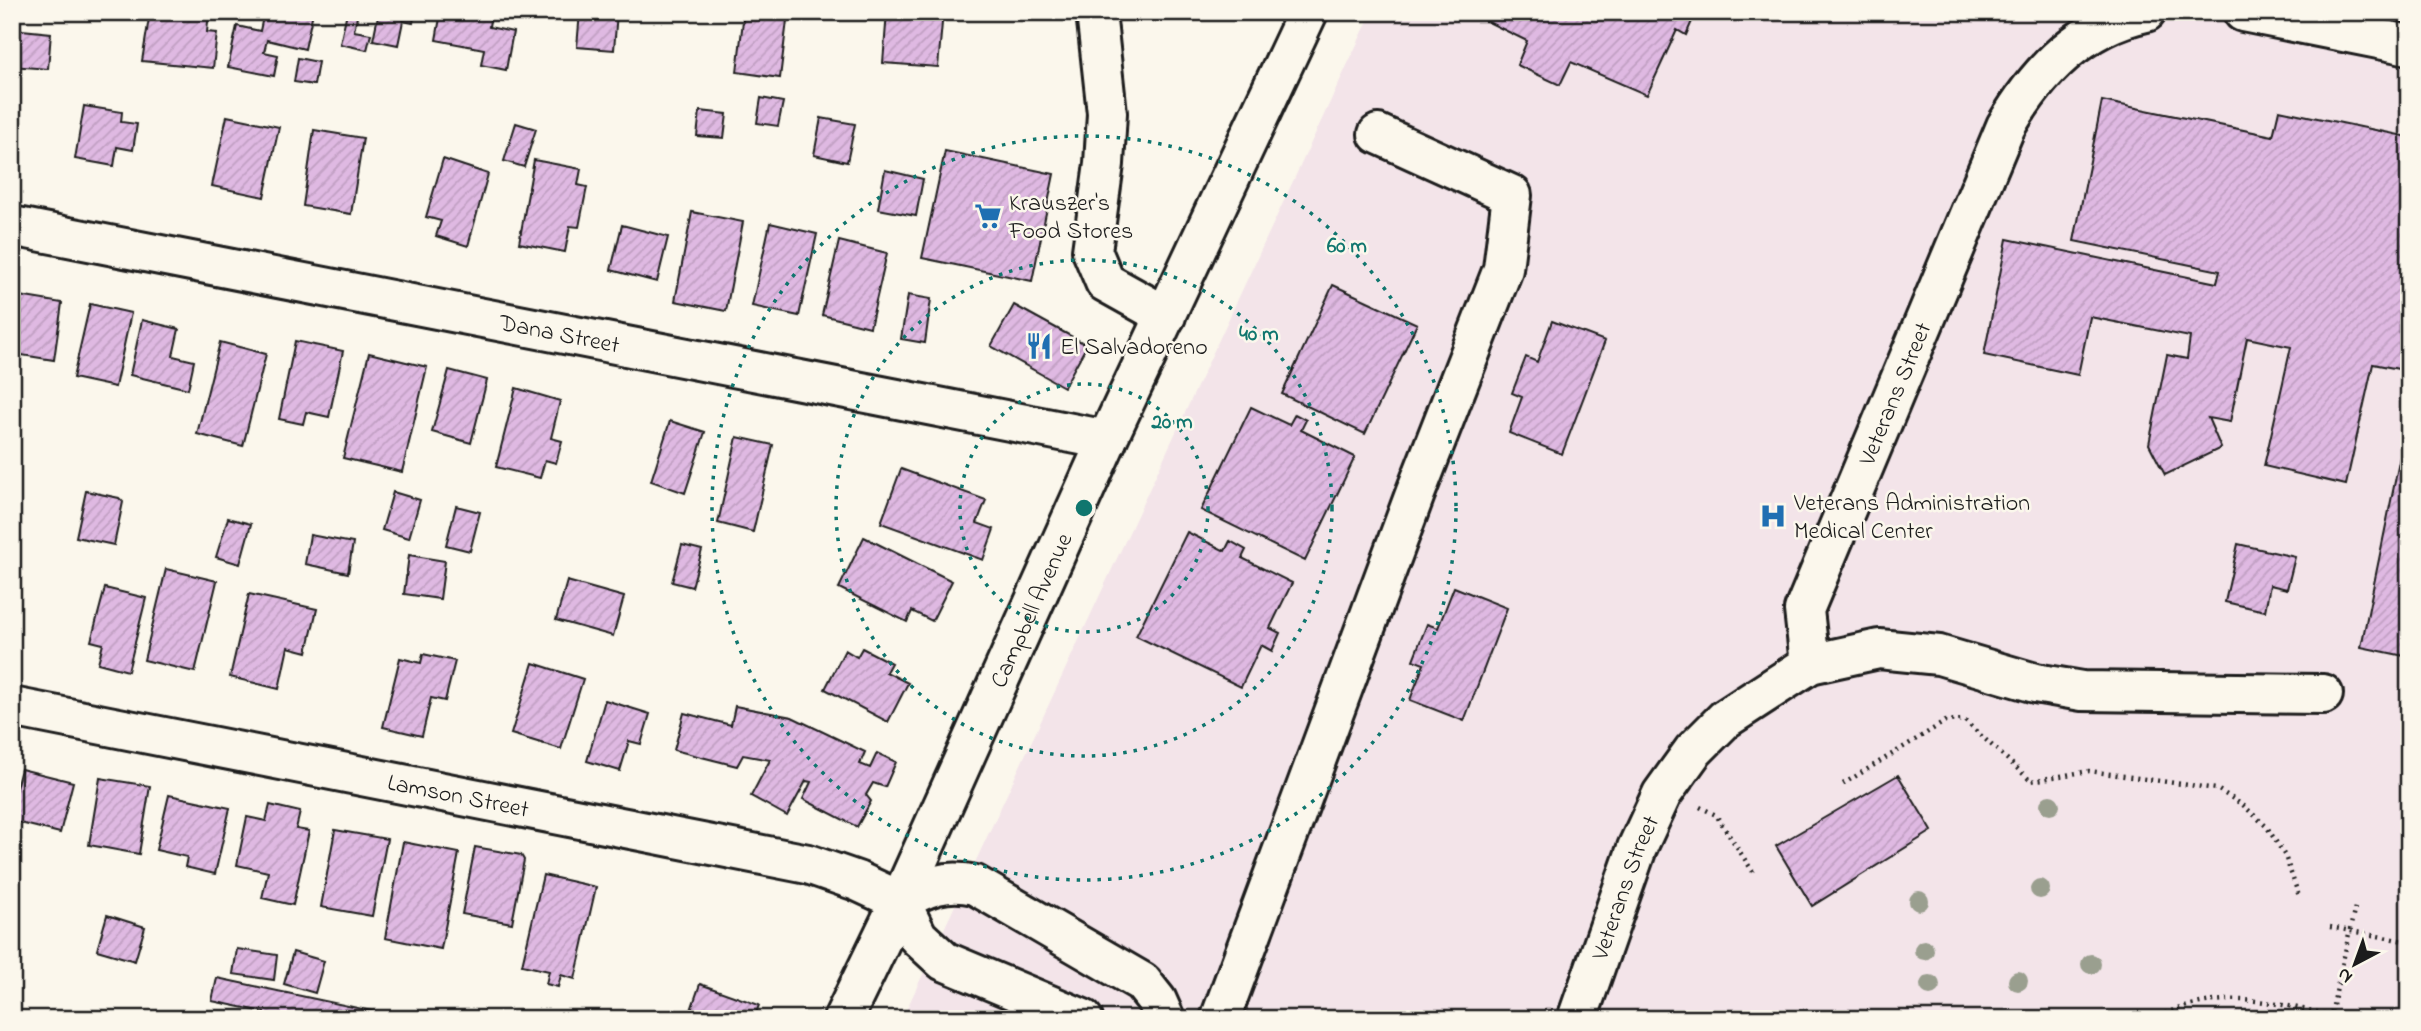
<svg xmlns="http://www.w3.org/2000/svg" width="2421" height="1031" font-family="'Indie Flower',sans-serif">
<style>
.built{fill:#f3e4e9}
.building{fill:url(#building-hatch);stroke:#1c1c1c;stroke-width:2}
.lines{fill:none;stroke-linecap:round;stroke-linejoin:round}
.minor-casing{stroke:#1c1c1c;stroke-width:44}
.major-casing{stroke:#1c1c1c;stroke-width:44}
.path{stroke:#1c1c1c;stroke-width:4.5;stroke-dasharray:2 5;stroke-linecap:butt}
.minor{stroke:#fbf7ec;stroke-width:38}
.major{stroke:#fbf7ec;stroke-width:38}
.tree{fill:#9a9f8f}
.ring{fill:none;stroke:#0f766e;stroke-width:3.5;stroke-dasharray:3.5 7}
.labels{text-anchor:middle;stroke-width:5;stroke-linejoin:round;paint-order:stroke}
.poi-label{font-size:24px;fill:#1c1c1c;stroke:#fbf7ec;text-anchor:start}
.street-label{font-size:24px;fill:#1c1c1c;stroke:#fbf7ec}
.centre{fill:#0f766e;stroke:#fbf7ec;stroke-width:3.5}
.ring-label{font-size:21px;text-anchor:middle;font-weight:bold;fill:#0f766e;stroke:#fbf7ec;stroke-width:5;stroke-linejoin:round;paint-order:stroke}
</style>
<defs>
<pattern id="building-hatch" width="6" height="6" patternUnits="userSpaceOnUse" patternTransform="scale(1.75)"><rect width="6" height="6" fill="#dfb9e2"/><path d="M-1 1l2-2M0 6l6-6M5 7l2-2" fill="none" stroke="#bf9ec1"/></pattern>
</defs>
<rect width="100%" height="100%" fill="#fbf7ec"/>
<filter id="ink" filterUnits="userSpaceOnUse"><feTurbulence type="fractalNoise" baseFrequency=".0143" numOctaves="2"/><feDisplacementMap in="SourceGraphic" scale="14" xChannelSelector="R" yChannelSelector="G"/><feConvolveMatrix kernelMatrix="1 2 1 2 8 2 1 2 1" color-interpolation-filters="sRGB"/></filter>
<g filter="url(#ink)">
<path class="built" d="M1372,12h1037v1007h-1507z"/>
<path class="building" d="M150,12h59l-2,20 10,1 -4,35 -71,-7z
M264,12h49l-8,37 -38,-9 -3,12 14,3 -4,21 -46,-9 9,-41 23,5z
M347,12h11l-4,19 17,3 -4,16 -27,-6z
M369,12h46l-2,11 -10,-2 -5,24 -25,-5 5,-24z
M441,12h50l-2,15 24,5 -7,38 -25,-5 3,-16 -48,-9z
M580,12h37l-3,38 -37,-3z
M744,12h44l-8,66 -43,-6z
M887,12h56l-5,55 -55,-4z
M1468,12h228l-10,23 -9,-5 -30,65 -76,-33 -11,23 -43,-20 10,-24z
M12,29l39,4 -3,36 -36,-3z
M298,58l20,4 -4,23 -20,-3z
M761,98l22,4 -5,24 -21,-3z
M2102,101l171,35 6,-26 130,27v234l-36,-7 -27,121 -82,-19 27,-119 -44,-9 -17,84 -22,-4 13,30 -56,27 -16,-31 18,-89 20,4 3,-22 -100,-20 -12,58 -94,-20 23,-116 210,44 3,-12 -146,-30z
M84,106l38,6 -1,10 16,2 -4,26 -16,-3 -3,19 -39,-7z
M700,111l27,3 -3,24 -27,-2z
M227,116l52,11 -15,70 -52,-11z
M821,118l34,6 -8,38 -33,-7z
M516,123l20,6 -12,38 -20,-6z
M314,130l49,8 -12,76 -48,-8z
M945,151l109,23 -22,107 -110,-23z
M443,159l45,15 -20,72 -32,-10 5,-15 -15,-4z
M534,160l47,9 -3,16 9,2 -8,40 -9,-1 -5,26 -46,-9z
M885,170l38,9 -7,37 -38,-7z
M692,212l51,10 -17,89 -51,-10z
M770,223l47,11 -18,82 -47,-10z
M622,225l46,12 -11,45 -46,-12z
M839,241l48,12 -17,74 -48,-12z
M1333,285l84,39 -52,110 -83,-40z
M13,295l49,8 -8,57 -39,-6 3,-14 -6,-2z
M908,295l23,4 -6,44 -24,-4z
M90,304l41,9 -16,74 -42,-9z
M1014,305l73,40 -23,42 -73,-41z
M142,320l37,9 -6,27 21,5 -6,28 -58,-14z
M1552,321l53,20 -43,113 -53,-21 13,-36 -10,-4 14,-36 11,5z
M295,341l48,10 -14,66 -23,-5 -3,12 -24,-5z
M220,342l46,12 -23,92 -46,-12z
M369,353l58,14 -25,105 -59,-14z
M449,370l38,10 -16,63 -39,-11z
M516,388l44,13 -9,37 11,3 -6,22 -11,-3 -5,18 -44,-11z
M1251,407l38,18 6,-11 11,6 -5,10 54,27 -50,104 -104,-51z
M2409,413v244l-48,-10z
M670,421l35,11 -20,61 -34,-12z
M737,437l36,8 -20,87 -35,-9z
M901,469l85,31 -9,23 17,6 -11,31 -102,-37z
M86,491l33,7 4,4 -9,43 -38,-8z
M393,492l27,8 -11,38 -27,-8z
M456,506l24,6 -10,39 -24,-6z
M228,518l23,6 -11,40 -24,-7z
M1187,532l38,19 5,-10 16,9 -4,8 50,25 -22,45 10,5 -8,18 -11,-6 -20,42 -105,-51z
M310,535l43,8 -5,30 -43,-9z
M864,537l88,44 -20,40 -20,-10 -5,11 -68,-34z
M2238,544l57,13 -8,32 -17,-4 -5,26 -40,-9z
M682,545l20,5 -10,37 -20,-5z
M409,555l36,6 -5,38 -36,-5z
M166,569l51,12 -22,91 -51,-12z
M567,581l57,16 -11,39 -57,-16z
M1454,587l53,21 -43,113 -54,-21 14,-36 -11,-4 14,-36 11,4z
M105,588l41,10 -18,73 -30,-8 5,-19 -12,-3z
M249,594l68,15 -10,43 -19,-5 -9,42 -49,-12z
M862,648l29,15 -5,9 22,11 -20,39 -63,-33 20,-39 12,7z
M423,654l32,7 -10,40 -14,-3 -9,38 -39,-9 17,-69 21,5z
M533,663l50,16 -22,70 -50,-15z
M605,700l45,14 -9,30 -12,-3 -9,30 -33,-10z
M735,706l57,11 73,35 -5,12 10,4 7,-15 19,9 -11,25 -12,-4 -7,12 5,6 -14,26 -54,-28 8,-17 -5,-1 -19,35 -36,-20 19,-36 -27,-5 -6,11 -63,-16 10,-37 47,12z
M21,769l52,13 -13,51 -48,-12v-17z
M1898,775l34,56 -120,75 -36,-60z
M100,778l50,8 -11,68 -50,-9z
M169,795l61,13 -15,66 -30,-7 2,-10 -31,-7z
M270,805l30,7 -4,17 13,2 -16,74 -31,-7 6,-26 -31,-7 10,-48 19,4z
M335,830l52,9 -15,77 -51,-9z
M403,842l56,11 -18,96 -56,-11z
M475,847l46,8 3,5 -12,63 -50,-9z
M543,875l53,12 -21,92 -14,-4 -3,12 -12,-3 3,-13 -27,-6z
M107,915l38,12 -10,34 -38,-11z
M237,949l40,6 -3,25 -41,-6z
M293,952l31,9 -9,32 -31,-9z
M217,978l192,41h-147l2,-7 -52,-11z
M700,984l59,21 -5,14h-66z"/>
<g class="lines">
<defs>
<g id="minor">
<path d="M1096,12l11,101 -3,51 -12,87 13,31 61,34"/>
<path d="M2243,12l166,33"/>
<path id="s1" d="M12,226l1095,214"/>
<path id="s2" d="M1810,664l-6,-54 202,-484c32,-55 75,-100 140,-114"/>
<path id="s3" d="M12,707l796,157 49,17 43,20"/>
<path d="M900,901c26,-14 46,-23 75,-16l167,97 15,19 8,18"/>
<path d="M900,901l18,36 26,24 139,58"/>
<path d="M1220,1019l195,-525 88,-225 9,-74 -134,-61"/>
<path id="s4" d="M1577,1019l60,-171 25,-54 31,-43 32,-32 85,-55 69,-15 60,6 96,28 47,8 241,3"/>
</g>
<g id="major">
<path id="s5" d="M843,1019l57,-118 207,-461 201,-428"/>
</g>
</defs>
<use href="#minor" class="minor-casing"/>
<use href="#major" class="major-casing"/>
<path class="path" d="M1843,784l103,-63 18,-1 67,61 58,-10 128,18 26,16 24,22 18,29 14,40
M1700,807l16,8 39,60
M2330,927l79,15
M2152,1019c76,-35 123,-14 200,0
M2330,1019l25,-112"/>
<use href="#minor" class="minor"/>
<use href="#major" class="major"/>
</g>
<g class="tree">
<circle cx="2050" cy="805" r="10"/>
<circle cx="2040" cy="889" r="10"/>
<circle cx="1919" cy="901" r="10"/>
<circle cx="1924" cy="950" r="10"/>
<circle cx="2091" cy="964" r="10"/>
<circle cx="2018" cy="981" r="10"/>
<circle cx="1930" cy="985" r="10"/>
</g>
</g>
<g class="ring">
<circle cx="1084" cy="508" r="124"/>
<circle cx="1084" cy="508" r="248"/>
<circle cx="1084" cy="508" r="372"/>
</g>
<defs>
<symbol id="supermarket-bare" viewBox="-9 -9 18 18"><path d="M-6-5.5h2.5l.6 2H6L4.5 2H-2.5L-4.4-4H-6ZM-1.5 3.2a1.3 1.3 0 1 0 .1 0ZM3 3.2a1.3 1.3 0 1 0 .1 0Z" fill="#1f6fb2" stroke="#fbf7ec" stroke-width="2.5" paint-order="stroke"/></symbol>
<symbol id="restaurant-bare" viewBox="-9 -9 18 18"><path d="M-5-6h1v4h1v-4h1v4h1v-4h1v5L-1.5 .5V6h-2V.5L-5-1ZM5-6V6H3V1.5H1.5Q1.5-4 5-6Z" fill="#1f6fb2" stroke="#fbf7ec" stroke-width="2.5" paint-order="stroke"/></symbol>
<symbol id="hospital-bare" viewBox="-9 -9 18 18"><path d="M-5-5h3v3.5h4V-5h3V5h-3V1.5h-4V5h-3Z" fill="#1f6fb2" stroke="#fbf7ec" stroke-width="2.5" paint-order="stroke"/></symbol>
</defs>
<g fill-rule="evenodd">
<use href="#supermarket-bare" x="969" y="197" width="38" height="38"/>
<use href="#restaurant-bare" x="1020" y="327" width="38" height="38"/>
<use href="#hospital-bare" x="1754" y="497" width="38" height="38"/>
</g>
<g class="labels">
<g class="poi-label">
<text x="1009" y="210">Krauszer's<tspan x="1009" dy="28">Food Stores</tspan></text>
<text x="1060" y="354">El Salvadoreno</text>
<text x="1794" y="510">Veterans Administration<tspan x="1794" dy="28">Medical Center</tspan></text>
</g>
<g class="street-label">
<text dy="8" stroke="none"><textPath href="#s1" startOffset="558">Dana Street</textPath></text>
<text dy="8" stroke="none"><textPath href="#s2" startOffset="289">Veterans Street</textPath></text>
<text dy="8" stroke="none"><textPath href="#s5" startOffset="450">Campbell Avenue</textPath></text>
<text dy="8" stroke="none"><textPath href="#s3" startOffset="455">Lamson Street</textPath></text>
<text dy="8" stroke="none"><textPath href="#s4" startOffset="140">Veterans Street</textPath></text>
</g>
</g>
<circle cx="1084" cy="508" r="10" class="centre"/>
<g class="ring-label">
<text x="1347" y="252">60 m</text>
<text x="1259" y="340">40 m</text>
<text x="1172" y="428">20 m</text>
</g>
<rect width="2421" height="1031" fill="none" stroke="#fbf7ec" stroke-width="42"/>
<rect x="21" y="21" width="2379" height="989" fill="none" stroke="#1c1c1c" stroke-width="2.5" filter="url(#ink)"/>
<g transform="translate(2355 964) rotate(221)" stroke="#fbf7ec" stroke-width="5" paint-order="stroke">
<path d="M0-5L12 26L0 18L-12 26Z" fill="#1c1c1c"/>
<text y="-10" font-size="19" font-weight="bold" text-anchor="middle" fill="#1c1c1c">N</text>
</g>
</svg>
